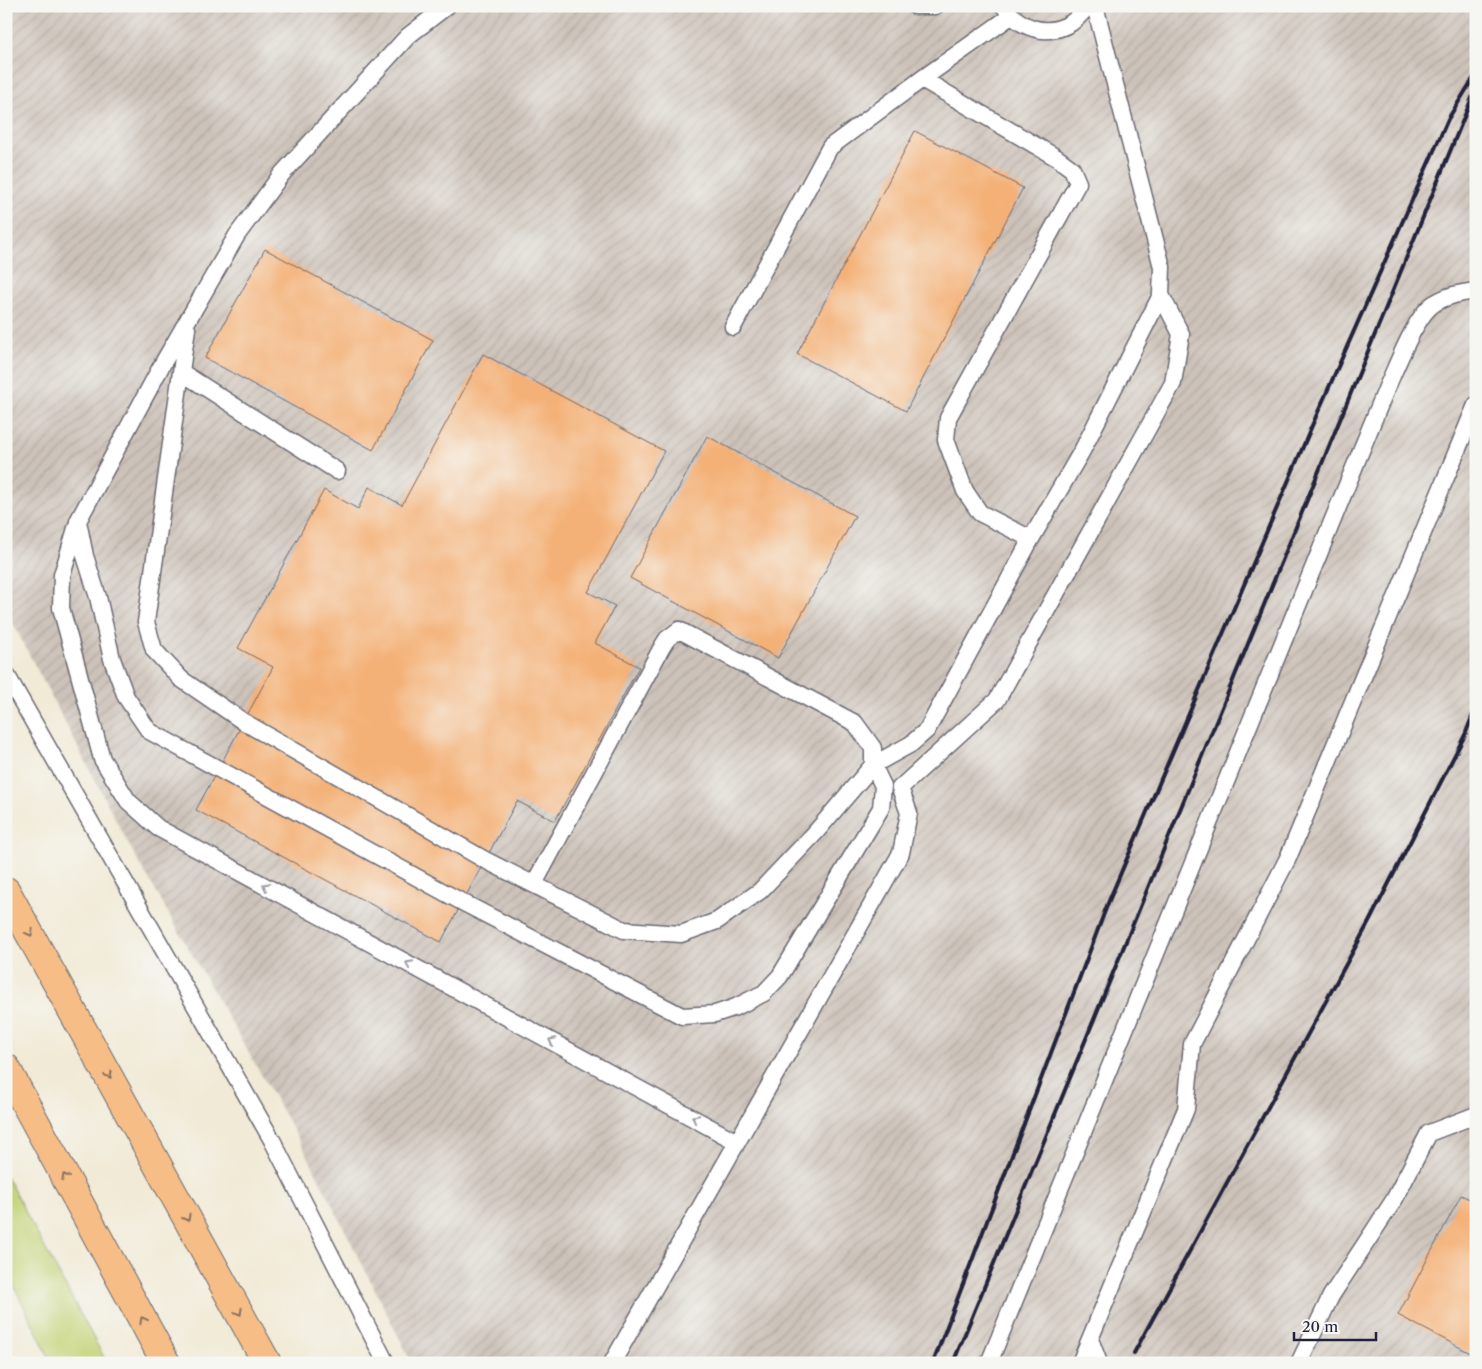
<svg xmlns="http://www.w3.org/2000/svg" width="1482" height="1369" font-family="'Libre Caslon Text',serif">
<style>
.industrial{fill:url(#industrial-furrows)}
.green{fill:#c2d375;stroke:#727a58}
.building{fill:#f4b177}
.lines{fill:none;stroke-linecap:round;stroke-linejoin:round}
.lane-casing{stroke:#6a6871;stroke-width:19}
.highway-casing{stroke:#6a6871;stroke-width:30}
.lane{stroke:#fff;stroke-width:16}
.highway{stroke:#f6be86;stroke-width:28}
.rail{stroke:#22223b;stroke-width:4}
.oneway{stroke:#9c9ca7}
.oneway2{stroke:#8c7060}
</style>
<defs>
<pattern id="industrial-furrows" width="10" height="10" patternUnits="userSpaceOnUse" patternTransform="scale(1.25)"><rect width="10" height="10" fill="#ccc2b9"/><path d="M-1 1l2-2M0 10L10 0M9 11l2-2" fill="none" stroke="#afa6a0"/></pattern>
</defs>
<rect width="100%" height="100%" fill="#f6f6f2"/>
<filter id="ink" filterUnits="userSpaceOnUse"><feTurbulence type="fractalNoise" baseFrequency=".02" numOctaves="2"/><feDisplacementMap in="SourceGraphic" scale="10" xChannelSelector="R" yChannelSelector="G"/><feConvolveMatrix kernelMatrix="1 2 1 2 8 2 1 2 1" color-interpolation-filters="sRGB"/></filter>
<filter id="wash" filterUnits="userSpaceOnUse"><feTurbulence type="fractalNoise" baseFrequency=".0096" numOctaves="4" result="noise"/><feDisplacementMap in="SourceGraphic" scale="20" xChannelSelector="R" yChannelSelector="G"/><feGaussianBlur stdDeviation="1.12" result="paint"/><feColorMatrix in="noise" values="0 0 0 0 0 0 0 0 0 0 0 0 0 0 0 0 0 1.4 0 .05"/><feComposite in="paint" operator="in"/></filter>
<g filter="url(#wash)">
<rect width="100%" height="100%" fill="#f1ead6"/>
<path class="industrial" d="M6,6h1470v1357h-1064l-109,-216 -174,-302 -123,-235z"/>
<path class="green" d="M6,1176l101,187h-55l-46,-93z"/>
<g id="blocks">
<path class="building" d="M915,131l108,57 -117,223 -109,-57z
M265,249l168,91 -60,110 -168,-92z
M483,354l181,97 -76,141 27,14 -20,37 44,24 -84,154 -38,-20 -76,141 -245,-132 77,-143 -35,-19 86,-158 34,19 11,-22 33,18z
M707,436l148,80 -77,142 -148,-80z
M1461,1195l15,7v154l-78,-41z"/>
</g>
</g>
<g filter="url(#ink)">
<use href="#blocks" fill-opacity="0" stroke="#6a6871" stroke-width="1"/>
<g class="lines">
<defs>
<path id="lane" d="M447,6l-39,30 -127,139 -44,60 -74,128 -85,158 7,35 13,41 14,62 14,38 23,34 313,171 220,114 33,-2 21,-7 28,-14 16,-17 101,-168 2,-22 -10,-21 38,-21 16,-14 104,-191 52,-90 78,-154 1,-28 -67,-261
M915,6h20
M1004,6c15,22 42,32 67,17 6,-4 12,-11 17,-17
M922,79l135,79 15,11 6,14 -130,235 -2,22 19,51 15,22 51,26
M733,327l97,-180 92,-68 89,-63
M187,329l-41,293 8,28 27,29 63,43 241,138 139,70 57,4 36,-13 43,-30 55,-58 58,-68v-17l-18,-25 -176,-93 -12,9 -5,8 -128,237
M181,372l156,99
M77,525l-15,50 -1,33 41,151 26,42 30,27 579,314
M6,674l266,466 114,223
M1090,1339l9,24
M612,1363l289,-510 8,-40 -9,-25 97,-88 176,-317 8,-49 -20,-39
M989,1363l398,-976c10,-21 29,-73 48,-84 13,-8 26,-10 41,-12
M1080,1363l106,-254 6,-65 96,-186 188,-453
M1299,1363l32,-67 63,-96 35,-67 47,-18"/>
<path id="highway" d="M6,891l261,472
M6,1068l160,295"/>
</defs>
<use href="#lane" class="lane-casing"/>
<use href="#highway" class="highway-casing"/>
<use href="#lane" class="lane"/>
<use href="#highway" class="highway"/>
<path class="rail" d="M1134,1353l235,-431 96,-187 11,-28
M933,1363l175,-460 206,-482 134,-302 28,-45
M953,1363l523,-1275"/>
</g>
<defs><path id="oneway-chevron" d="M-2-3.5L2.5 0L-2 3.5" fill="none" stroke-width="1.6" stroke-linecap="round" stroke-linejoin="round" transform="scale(1.25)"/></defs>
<g class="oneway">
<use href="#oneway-chevron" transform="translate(266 886) rotate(-152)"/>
<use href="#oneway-chevron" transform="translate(409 964) rotate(-152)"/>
<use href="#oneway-chevron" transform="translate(552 1041) rotate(-152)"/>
<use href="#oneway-chevron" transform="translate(695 1118) rotate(-152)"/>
</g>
<g class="oneway2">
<use href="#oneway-chevron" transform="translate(30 933) rotate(61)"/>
<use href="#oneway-chevron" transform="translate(109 1075) rotate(61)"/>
<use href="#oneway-chevron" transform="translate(65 1177) rotate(-118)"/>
<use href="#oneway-chevron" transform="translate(187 1218) rotate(61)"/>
<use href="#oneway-chevron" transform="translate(239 1312) rotate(61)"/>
<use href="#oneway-chevron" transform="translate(143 1320) rotate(-118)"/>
</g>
</g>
<rect width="1482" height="1369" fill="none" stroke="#f6f6f2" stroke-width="25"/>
<path d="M1294 1332v8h82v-8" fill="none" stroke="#22223b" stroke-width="2.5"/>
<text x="1302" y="1332" font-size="15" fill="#22223b" stroke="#f6f6f2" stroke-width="4" paint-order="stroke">20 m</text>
</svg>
